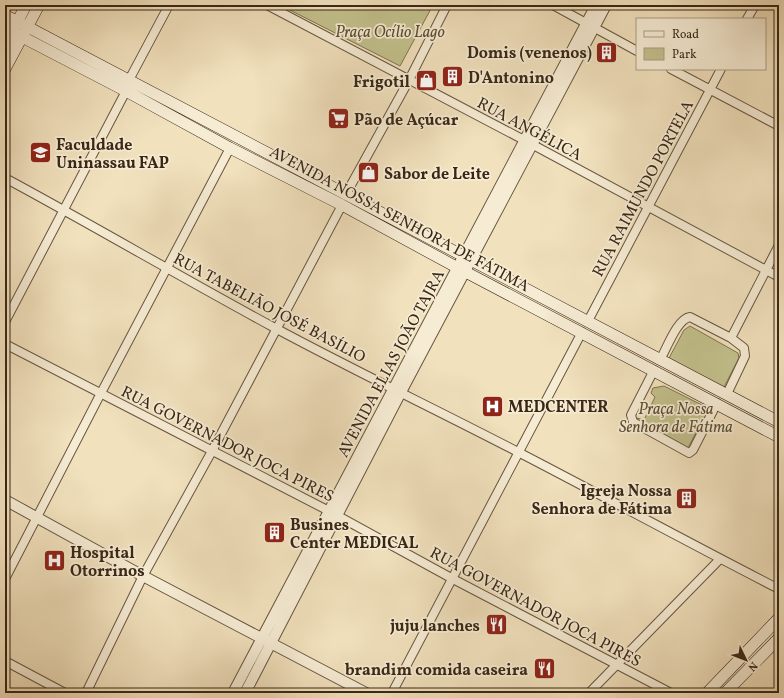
<svg xmlns="http://www.w3.org/2000/svg" width="784" height="698" font-family="Vollkorn,serif">
<style>
.green{fill:#c2c08c;stroke:#7e7451}
.lines{fill:none;stroke-linecap:round;stroke-linejoin:round}
.minor-casing{stroke:#675640;stroke-width:10}
.tertiary-casing{stroke:#675640;stroke-width:12}
.secondary-casing{stroke:#392716;stroke-width:12}
.minor{stroke:#f6ecd4;stroke-width:8}
.tertiary{stroke:#f6ecd4;stroke-width:10}
.secondary{stroke:#f6ecd4;stroke-width:11}
.labels{text-anchor:middle;stroke-width:3.5;stroke-linejoin:round;paint-order:stroke}
.park-label{font-size:16px;font-style:italic;fill:#5b4d34;stroke:#f6ecd4}
.poi-label{font-size:16px;font-weight:bold;fill:#392716;stroke:#f6ecd4;text-anchor:start}
.street-label{font-size:16px;fill:#392716;stroke:#f6ecd4}
</style>
<rect width="100%" height="100%" fill="#f1e1bd"/>
<filter id="stains"><feTurbulence type="fractalNoise" baseFrequency=".005" numOctaves="4"/><feColorMatrix values="0 0 0 0 .2 0 0 0 0 .09 0 0 0 0 .02 0 0 0 .5 -.17"/></filter>
<radialGradient id="worn" r=".72"><stop offset=".6" stop-color="#630" stop-opacity="0"/><stop offset="1" stop-color="#630" stop-opacity=".3"/></radialGradient>
<path class="green" d="M280,5h153l-33,61z
M690,326l48,27 1,5 -15,29 -56,-27 16,-30z
M664,386l46,23 -2,10 -4,-1 -15,28 1,4 -45,-23 -8,2 -1,-5 1,-6 7,2 11,-23 -4,-4 2,-5z"/>
<g class="lines">
<defs>
<path id="minor" d="M267,5l257,135 255,137
M553,5l84,46
M747,19l8,-14
M671,69l108,57
M129,80l40,-75
M5,178c91,49 179,101 270,150 80,43 162,82 243,124 87,45 173,92 261,137
M346,194l63,-114 38,-75
M588,321l133,-252
M5,322l121,-231
M731,338l48,-93
M5,344l324,167 124,68 218,114
M660,360c7,-12 17,-41 30,-43l41,21 13,10 1,8 -18,38
M654,370l-23,45 2,7 56,31 4,-3 24,-47
M5,579l96,-186 129,-245
M5,661l60,32
M86,693l57,-117 69,-125 130,-246
M392,693l190,-361
M589,693l131,-134"/>
<path id="tertiary" d="M5,500l138,76 223,117
M233,693l363,-688
M245,693l156,-301 205,-387"/>
<path id="secondary" d="M5,15l774,407
M5,28l121,63 104,57 112,57 116,63 321,169
M5,46l21,-41
M5,69l34,-64
M707,693l72,-75
M725,693l54,-55"/>
</defs>
<use href="#minor" class="minor-casing"/>
<use href="#tertiary" class="tertiary-casing"/>
<use href="#secondary" class="secondary-casing"/>
<use href="#minor" class="minor"/>
<use href="#tertiary" class="tertiary"/>
<use href="#secondary" class="secondary"/>
</g>
<defs>
<symbol id="building-square" viewBox="-11 -11 22 22"><rect x="-9" y="-9" width="18" height="18" rx="4" fill="#8f2418" stroke="#f6ecd4"/><path d="M-4-6H4V6H1V3H-1V6H-4ZM-2.5-4.3h1.7v1.8h-1.7ZM.8-4.3h1.7v1.8H.8ZM-2.5-1h1.7V.8h-1.7ZM.8-1h1.7V.8H.8Z" fill="#fff"/></symbol>
<symbol id="shop-square" viewBox="-11 -11 22 22"><rect x="-9" y="-9" width="18" height="18" rx="4" fill="#8f2418" stroke="#f6ecd4"/><path d="M-5-2.5h2.3a2.7 3.5 0 0 1 5.4 0H5L5.5 6h-11ZM-1.5-2.5h3a1.5 2.3 0 0 0-3 0Z" fill="#fff"/></symbol>
<symbol id="supermarket-square" viewBox="-11 -11 22 22"><rect x="-9" y="-9" width="18" height="18" rx="4" fill="#8f2418" stroke="#f6ecd4"/><path d="M-6-5.5h2.5l.6 2H6L4.5 2H-2.5L-4.4-4H-6ZM-1.5 3.2a1.3 1.3 0 1 0 .1 0ZM3 3.2a1.3 1.3 0 1 0 .1 0Z" fill="#fff"/></symbol>
<symbol id="university-square" viewBox="-11 -11 22 22"><rect x="-9" y="-9" width="18" height="18" rx="4" fill="#8f2418" stroke="#f6ecd4"/><path d="M0-5L7-2L0 1L-7-2ZM-4 1L0 2.5L4 1V4Q0 6-4 4Z" fill="#fff"/></symbol>
<symbol id="hospital-square" viewBox="-11 -11 22 22"><rect x="-9" y="-9" width="18" height="18" rx="4" fill="#8f2418" stroke="#f6ecd4"/><path d="M-5-5h3v3.5h4V-5h3V5h-3V1.5h-4V5h-3Z" fill="#fff"/></symbol>
<symbol id="restaurant-square" viewBox="-11 -11 22 22"><rect x="-9" y="-9" width="18" height="18" rx="4" fill="#8f2418" stroke="#f6ecd4"/><path d="M-5-6h1v4h1v-4h1v4h1v-4h1v5L-1.5 .5V6h-2V.5L-5-1ZM5-6V6H3V1.5H1.5Q1.5-4 5-6Z" fill="#fff"/></symbol>
</defs>
<g fill-rule="evenodd">
<use href="#building-square" x="594" y="40" width="25" height="25"/>
<use href="#building-square" x="440" y="64" width="25" height="25"/>
<use href="#shop-square" x="414" y="68" width="25" height="25"/>
<use href="#supermarket-square" x="326" y="106" width="25" height="25"/>
<use href="#university-square" x="28" y="140" width="25" height="25"/>
<use href="#shop-square" x="356" y="160" width="25" height="25"/>
<use href="#hospital-square" x="480" y="394" width="25" height="25"/>
<use href="#building-square" x="674" y="486" width="25" height="25"/>
<use href="#building-square" x="262" y="520" width="25" height="25"/>
<use href="#hospital-square" x="42" y="548" width="25" height="25"/>
<use href="#restaurant-square" x="484" y="612" width="25" height="25"/>
<use href="#restaurant-square" x="532" y="656" width="25" height="25"/>
</g>
<g class="labels">
<g class="park-label">
<text x="390" y="37">Praça Ocílio Lago</text>
<text x="676" y="414">Praça Nossa<tspan x="676" dy="18">Senhora de Fátima</tspan></text>
</g>
<g class="poi-label">
<text x="592" y="58" text-anchor="end">Domis (venenos)</text>
<text x="468" y="83">D'Antonino</text>
<text x="410" y="87" text-anchor="end">Frigotil</text>
<text x="354" y="125">Pão de Açúcar</text>
<text x="56" y="150">Faculdade<tspan x="56" dy="18">Uninassau FAP</tspan></text>
<text x="384" y="179">Sabor de Leite</text>
<text x="508" y="412">MEDCENTER</text>
<text x="672" y="496" text-anchor="end">Igreja Nossa<tspan x="672" dy="18">Senhora de Fátima</tspan></text>
<text x="290" y="530">Busines<tspan x="290" dy="18">Center MEDICAL</tspan></text>
<text x="70" y="558">Hospital<tspan x="70" dy="18">Otorrinos</tspan></text>
<text x="480" y="631" text-anchor="end">juju lanches</text>
<text x="528" y="675" text-anchor="end">brandim comida caseira</text>
</g>
<g class="street-label">
<text transform="translate(530 128) rotate(28)" y="6">RUA ANGÉLICA</text>
<text transform="translate(642 188) rotate(-62)" y="6">RUA RAIMUNDO PORTELA</text>
<text transform="translate(400 218) rotate(28)" y="6">AVENIDA NOSSA SENHORA DE FÁTIMA</text>
<text transform="translate(270 307) rotate(28)" y="6">RUA TABELIÃO JOSÉ BASÍLIO</text>
<text transform="translate(390 363) rotate(-62)" y="6">AVENIDA ELIAS JOÃO TAJRA</text>
<text transform="translate(228 443) rotate(27)" y="6">RUA GOVERNADOR JOCA PIRES</text>
<text transform="translate(536 606) rotate(28)" y="6">RUA GOVERNADOR JOCA PIRES</text>
</g>
</g>
<rect width="784" height="698" fill="none" stroke="#f1e1bd" stroke-width="20"/>
<rect x="6" y="6" width="772" height="686" fill="none" stroke="#392716" stroke-width="2"/>
<rect x="10" y="10" width="764" height="678" fill="none" stroke="#392716"/>
<rect x="636" y="18" width="130" height="52" fill="#f6ecd4" stroke="#aa9d88"/>
<rect x="644" y="31" width="20" height="6" fill="#f6ecd4" stroke="#aa9d88"/>
<text x="672" y="38" font-size="12" fill="#392716">Road</text>
<rect x="644" y="48" width="20" height="12" fill="#c2c08c" stroke="#aa9d88"/>
<text x="672" y="58" font-size="12" fill="#392716">Park</text>
<g transform="translate(746 660) rotate(133)" stroke="#f6ecd4" stroke-width="3" paint-order="stroke">
<path d="M0-3L7 15L0 10L-7 15Z" fill="#392716"/>
<text y="-6" font-size="11" font-weight="bold" text-anchor="middle" fill="#392716">N</text>
</g>
<rect width="100%" height="100%" filter="url(#stains)"/>
<rect width="100%" height="100%" fill="url(#worn)"/>
</svg>
